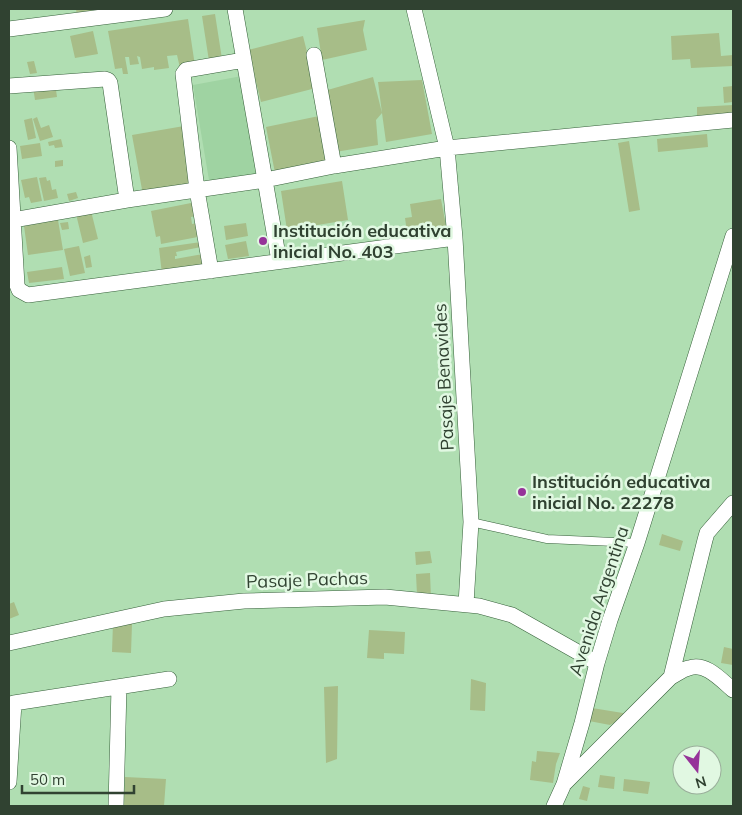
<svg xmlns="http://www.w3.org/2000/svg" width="742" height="815" font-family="Mulish,sans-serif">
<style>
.built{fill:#9fd3a2}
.building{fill:#a7bd88}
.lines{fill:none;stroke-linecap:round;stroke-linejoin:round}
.service-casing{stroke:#36603a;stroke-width:9}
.minor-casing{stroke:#36603a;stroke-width:16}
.service{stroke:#fff;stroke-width:8}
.minor{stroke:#fff;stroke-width:15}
.poi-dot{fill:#963399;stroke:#e1f8e2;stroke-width:2}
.labels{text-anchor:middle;stroke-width:5;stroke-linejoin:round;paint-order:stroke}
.poi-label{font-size:18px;font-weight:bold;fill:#304231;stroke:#e1f8e2;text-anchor:start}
.street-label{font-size:18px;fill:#304231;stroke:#e1f8e2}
</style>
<rect width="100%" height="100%" fill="#b0deb2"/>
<path class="built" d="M242,76l17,101 -49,9 -17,-101z"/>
<path class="building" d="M76,9h21l1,3 -21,4z
M215,14l7,45 -13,2 -7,-45z
M188,19l7,47 -15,2 -3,-13 -10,1 2,12 -15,2v-3l-12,2 -2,-12 -3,-1 2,8 -9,1 -1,-8h-4l3,17h-5l-1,-6 -7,1 -7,-38z
M365,20l-2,10 4,20 -45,10 -5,-32z
M93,31l5,23 -23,4 -5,-22z
M719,33l2,23 12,-1v11l-42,2 -1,-9 -18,1 -1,-24z
M303,36l13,52 -55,14 -13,-52z
M34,61l3,12 -7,1 -3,-12z
M373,77l9,36 -4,-31 44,-2 10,54 -46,8 -4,-29 -6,7 2,25 -43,7 -11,-61z
M49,85l1,6 6,-1 1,7 -22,3 -2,-13z
M733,86v16l-9,1 -1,-16z
M733,105v9l-36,2v-9z
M319,116l10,46 -54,11 -9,-46z
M37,117l4,11 8,-3 4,12 -13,4 -7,-22z
M32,118l4,20 -8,2 -4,-20z
M184,126l11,59 -52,10 -11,-60z
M707,134l1,13 -50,5 -1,-13z
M61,139l2,8 -8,1 -1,-3 -5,1 -1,-4z
M629,141l11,69 -11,2 -11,-69z
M40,143l2,13 -20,3 -2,-13z
M63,160v6l-8,1v-6z
M37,177l5,24 -11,2 -2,-6 -4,1 -4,-18z
M46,177l1,4 3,-1 2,10 4,-1 2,9 -14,3 -5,-23z
M342,181l6,39 -61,10 -6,-39z
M76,192l2,6 -9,3 -2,-7z
M441,199l5,27 -39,6 -2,-14 7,-1 -2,-13z
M191,203l6,3 3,9 -9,2 1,7 5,-1 6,13 -42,8 -1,-8 -4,1 -5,-26z
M91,211l7,28 -15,4 -7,-29z
M58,220l5,30 -35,5 -4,-29z
M68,222l1,7 -7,1 -2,-7z
M246,223l2,13 -22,4 -2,-14z
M246,241l3,15 -21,3 -3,-14z
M201,242v5l-25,5 1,4h-2v3l28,-5 4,12 -45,8 -3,-26z
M79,246l6,27 -15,3 -6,-27z
M90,255l2,12 -6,1 -2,-11z
M62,267l2,12 -35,4 -2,-11z
M662,534l21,7 -3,10 -21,-6z
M430,551l2,12 -16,2 -1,-13z
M430,573l1,25 -14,-3 -1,-21z
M14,602l5,13 -10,4v-15z
M113,623l19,1 -1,29 -19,-1z
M369,630l36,2 -1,22 -20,-1v6l-17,-1z
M724,647l9,2v16l-12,-2z
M471,679l15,4 -1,28 -15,-1z
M338,686l-1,73 -11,4 -2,-76z
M592,708l37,6 -19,11 -21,-4z
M537,751l23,2 -4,11 -3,19 -23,-3 2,-19 4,1z
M600,775l15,2 -1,12 -16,-2z
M125,777l41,2 -2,27h-40z
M624,779l26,3 -2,12 -25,-3z
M583,786l7,2 -3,13 -8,-2z"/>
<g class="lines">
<defs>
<path id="service" d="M471,522l76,17 90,4"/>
<path id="minor" d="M235,9l30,171 14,81
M414,9l33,139 8,90 16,284 -5,82
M9,29l156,-20
M314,55l20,111
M9,86l96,-7 3,1 2,3 17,117
M9,148l8,137 2,5 9,5 427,-57
M13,220l114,-20 138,-20 69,-14 113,-18 286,-28
M211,271l-14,-81 -14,-116 3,-4 58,-10
M9,643l155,-34 80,-8 141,-4 94,9 33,9 85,48
M671,677l34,-137 2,-7 26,-30
M9,782l5,-79 155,-24
M564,784l107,-107c6,-3 12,-8 18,-9 17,-6 32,12 44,22
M116,806l3,-119
M554,806l10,-22 18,-61 15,-60 13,-43 27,-77 96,-307"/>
</defs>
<use href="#service" class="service-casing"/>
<use href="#minor" class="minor-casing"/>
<use href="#service" class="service"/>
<use href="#minor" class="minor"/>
</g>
<g class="poi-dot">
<circle cx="263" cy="241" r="5"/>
<circle cx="522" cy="492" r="5"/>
</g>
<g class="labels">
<g class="poi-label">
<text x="273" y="237">Institución educativa<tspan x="273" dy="21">inicial No. 403</tspan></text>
<text x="532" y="488">Institución educativa<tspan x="532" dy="21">inicial No. 22278</tspan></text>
</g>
<g class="street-label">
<text transform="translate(444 377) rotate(-93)" y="6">Pasaje Benavides</text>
<text transform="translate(307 580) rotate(-2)" y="6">Pasaje Pachas</text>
<text transform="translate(599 601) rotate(-72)" y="6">Avenida Argentina</text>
</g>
</g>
<rect width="742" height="815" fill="none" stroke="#304231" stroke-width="20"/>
<g transform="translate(697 770) rotate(163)"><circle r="24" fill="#e1f8e2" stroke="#9aaf9b"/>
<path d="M0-4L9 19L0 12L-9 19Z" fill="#963399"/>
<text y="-8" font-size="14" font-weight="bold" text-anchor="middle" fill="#304231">N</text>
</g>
<path d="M22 785v8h112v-8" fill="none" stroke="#304231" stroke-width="2.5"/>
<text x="30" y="785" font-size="15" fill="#304231" stroke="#e1f8e2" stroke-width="4" paint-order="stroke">50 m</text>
</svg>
